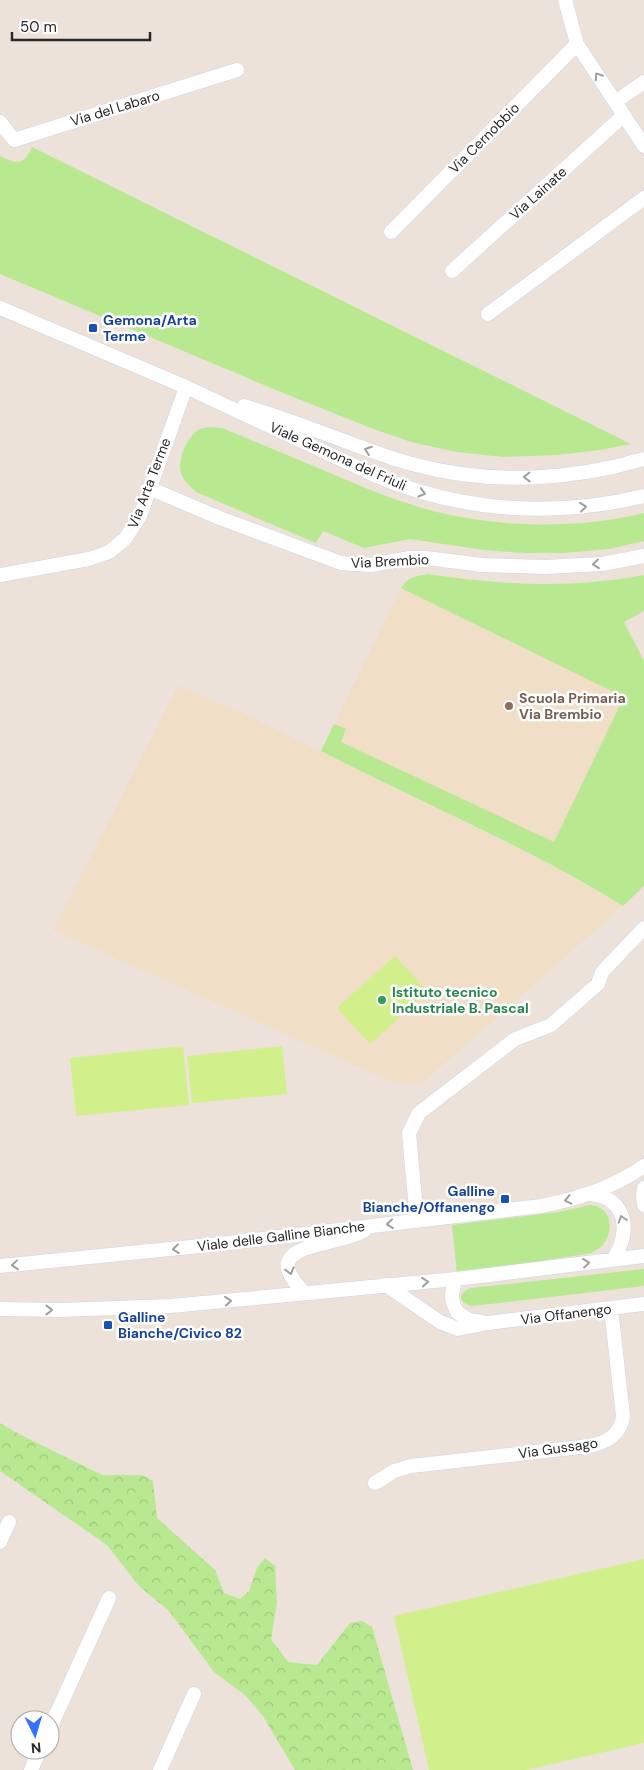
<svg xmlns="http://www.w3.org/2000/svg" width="644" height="1770" font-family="'DM Sans',sans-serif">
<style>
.education{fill:#f0dec6}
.grass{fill:#b8e890}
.forest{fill:url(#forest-crowns)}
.pitch{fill:#d1f08b}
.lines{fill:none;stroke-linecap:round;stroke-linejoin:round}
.minor-casing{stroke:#ced4e3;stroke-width:15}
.minor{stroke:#fff;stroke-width:14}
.oneway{stroke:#9e9e9e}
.transit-dot{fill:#1a4fb4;stroke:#fff;stroke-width:2}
.education-dot{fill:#8d6e63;stroke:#fff;stroke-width:2}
.leisure-dot{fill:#2e9e5b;stroke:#fff;stroke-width:2}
.labels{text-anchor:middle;stroke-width:5;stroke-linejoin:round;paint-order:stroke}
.street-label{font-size:14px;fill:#282828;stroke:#fff}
.transit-label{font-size:14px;font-weight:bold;fill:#164399;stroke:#fff;text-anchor:start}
.education-label{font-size:14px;font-weight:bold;fill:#785e54;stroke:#fff;text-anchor:start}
.leisure-label{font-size:14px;font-weight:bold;fill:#27864d;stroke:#fff;text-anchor:start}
</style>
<defs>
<pattern id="forest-crowns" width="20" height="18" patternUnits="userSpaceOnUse" patternTransform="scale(1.25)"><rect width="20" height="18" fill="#b8e890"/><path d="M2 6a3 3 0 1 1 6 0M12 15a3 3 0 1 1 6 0" fill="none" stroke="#9ec77c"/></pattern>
</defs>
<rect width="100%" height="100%" fill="#ece2d9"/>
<path class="education" d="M401,588l223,109 -70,146 -214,-101 6,-13 -12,-5z
M178,686l60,25 307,151 78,44 -203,179 -26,-2 -341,-153z"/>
<path class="grass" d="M32,147l599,297 -31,6 -43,5 -54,2 -46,-5 -46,-10 -40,-14 -95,-38 -276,-116v-118c17,8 24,10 32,-9z
M210,427l12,1c36,15 72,30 108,45 35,15 70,30 107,39 65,16 142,17 207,1v28l-35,8 -45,4h-39l-41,-3 -74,-11 -46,9 -41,-17 -7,12 -120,-51c-5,-6 -13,-11 -15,-19 -4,-12 6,-36 17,-43 3,-2 8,-2 12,-3z
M428,574c74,11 142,15 216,1v36l-20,11 20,39v225l-21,20c-96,-60 -202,-103 -302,-155l13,-27 12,5 -5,13 213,100 70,-145 -223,-109c7,-11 14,-12 27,-14z
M591,1205c21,2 24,26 11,41 -3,2 -7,5 -10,7l-135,21 -5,-49 106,-13z
M644,1269v17l-171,20c-15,-2 -16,-13 -2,-18z"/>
<path class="forest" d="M0,1423l19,11 83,41h40l11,6 4,37 58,52 9,23 16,6 9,-8 8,-23 8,-10 10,8 2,37 -6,36 17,23 29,3 33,-42 12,-2 10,6 41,143h-118l-32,-54 -18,-21 -31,-23 -45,-61 -30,-25 -32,-41 -107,-74z"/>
<path class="pitch" d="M395,956l33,36 -58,52 -33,-36z
M183,1046l6,59 -113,11 -6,-58z
M282,1046l5,48 -95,9 -5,-47z
M644,1559v184l-118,27h-97l-35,-154z"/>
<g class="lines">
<defs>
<path id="minor" d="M565,0l12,44 67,102
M615,102l29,-20
M0,122l14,18 223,-70
M391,232l186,-188
M452,271l172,-156
M0,308l186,79 186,87c87,38 180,44 272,22
M488,314l156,-116
M244,406c23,7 46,15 68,23 34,12 66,26 100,35 76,21 157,17 232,-5
M149,488l73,31 119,44 30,2 39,-7h17l55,7 62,2 58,-3 42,-8
M0,575l89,-16 20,-7 16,-13 15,-23 46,-129
M644,1188l-1,7 1,10
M591,1194c38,5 39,39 22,66
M417,1221l-8,-88 10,-20 96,-74 36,-14 47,-41 4,-12 42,-44
M0,1266l220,-22 321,-38c37,-7 72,-18 103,-40
M456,1279c-5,13 -6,22 2,34l11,7 13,2
M386,1285l54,37 18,7 30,-6 156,-19
M305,1293c-54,-52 33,-45 60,-63
M0,1309l60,1 111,-4 285,-27 188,-23
M375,1483l19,-12 17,-5 178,-20c17,-3 32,-12 34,-30l-12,-107
M0,1542l9,-20
M50,1728l59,-130
M31,1770l9,-20
M160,1770l34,-76"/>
</defs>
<use href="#minor" class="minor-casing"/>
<use href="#minor" class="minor"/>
</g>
<defs><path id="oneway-chevron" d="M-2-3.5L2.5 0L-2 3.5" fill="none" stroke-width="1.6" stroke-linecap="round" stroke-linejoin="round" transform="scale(1.25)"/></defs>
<g class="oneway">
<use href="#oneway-chevron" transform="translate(598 76) rotate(-123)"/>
<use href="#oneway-chevron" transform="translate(368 450) rotate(-160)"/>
<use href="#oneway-chevron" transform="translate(527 477) rotate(179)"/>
<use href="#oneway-chevron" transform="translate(422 493) rotate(16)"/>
<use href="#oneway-chevron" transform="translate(583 507) rotate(-7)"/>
<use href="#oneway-chevron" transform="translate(596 564) rotate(174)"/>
<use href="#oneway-chevron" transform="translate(568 1200) rotate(167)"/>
<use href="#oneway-chevron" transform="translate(622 1219) rotate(-108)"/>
<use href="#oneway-chevron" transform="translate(390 1224) rotate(174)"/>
<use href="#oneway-chevron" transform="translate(176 1249) rotate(174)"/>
<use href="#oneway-chevron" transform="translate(586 1263) rotate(-7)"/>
<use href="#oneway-chevron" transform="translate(15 1265) rotate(174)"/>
<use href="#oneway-chevron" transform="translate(290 1271) rotate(75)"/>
<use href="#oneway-chevron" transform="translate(425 1282) rotate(-5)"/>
<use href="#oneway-chevron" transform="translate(228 1301) rotate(-5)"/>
<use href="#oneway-chevron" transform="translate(49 1310)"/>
</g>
<g class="transit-dot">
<rect x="88" y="323" width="10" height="10" rx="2.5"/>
<rect x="500" y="1194" width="10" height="10" rx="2.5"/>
<rect x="103" y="1320" width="10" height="10" rx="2.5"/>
</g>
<circle class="education-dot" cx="509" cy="706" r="5"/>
<circle class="leisure-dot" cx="382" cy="1000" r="5"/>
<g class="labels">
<g class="street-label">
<text transform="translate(115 108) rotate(-17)" y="5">Via del Labaro</text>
<text transform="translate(484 138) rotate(-45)" y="5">Via Cernobbio</text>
<text transform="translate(538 193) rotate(-42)" y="5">Via Lainate</text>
<text transform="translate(338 456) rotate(24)" y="5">Viale Gemona del Friuli</text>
<text transform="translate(149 483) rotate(-69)" y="5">Via Arta Terme</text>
<text transform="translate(390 561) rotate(-3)" y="5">Via Brembio</text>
<text transform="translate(281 1236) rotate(-7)" y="5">Viale delle Galline Bianche</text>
<text transform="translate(566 1314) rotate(-7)" y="5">Via Offanengo</text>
<text transform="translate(558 1448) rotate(-8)" y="5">Via Gussago</text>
</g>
<g class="transit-label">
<text x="103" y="325">Gemona/Arta<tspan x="103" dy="16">Terme</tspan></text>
<text x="495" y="1196" text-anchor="end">Galline<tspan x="495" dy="16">Bianche/Offanengo</tspan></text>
<text x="118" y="1322">Galline<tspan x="118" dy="16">Bianche/Civico 82</tspan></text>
</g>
<g class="education-label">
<text x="519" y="703">Scuola Primaria<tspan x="519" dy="16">Via Brembio</tspan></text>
</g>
<g class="leisure-label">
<text x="392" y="997">Istituto tecnico<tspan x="392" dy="16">Industriale B. Pascal</tspan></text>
</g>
</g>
<g transform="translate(35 1735) rotate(175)"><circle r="24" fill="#ffffff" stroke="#a9a9a9"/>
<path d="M0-4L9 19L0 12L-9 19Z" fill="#3370ff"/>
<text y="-8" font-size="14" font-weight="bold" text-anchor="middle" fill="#282828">N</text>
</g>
<path d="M12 32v8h138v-8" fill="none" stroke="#282828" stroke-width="2.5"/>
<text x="20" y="32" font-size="15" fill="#282828" stroke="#ffffff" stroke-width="4" paint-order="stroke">50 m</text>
</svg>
